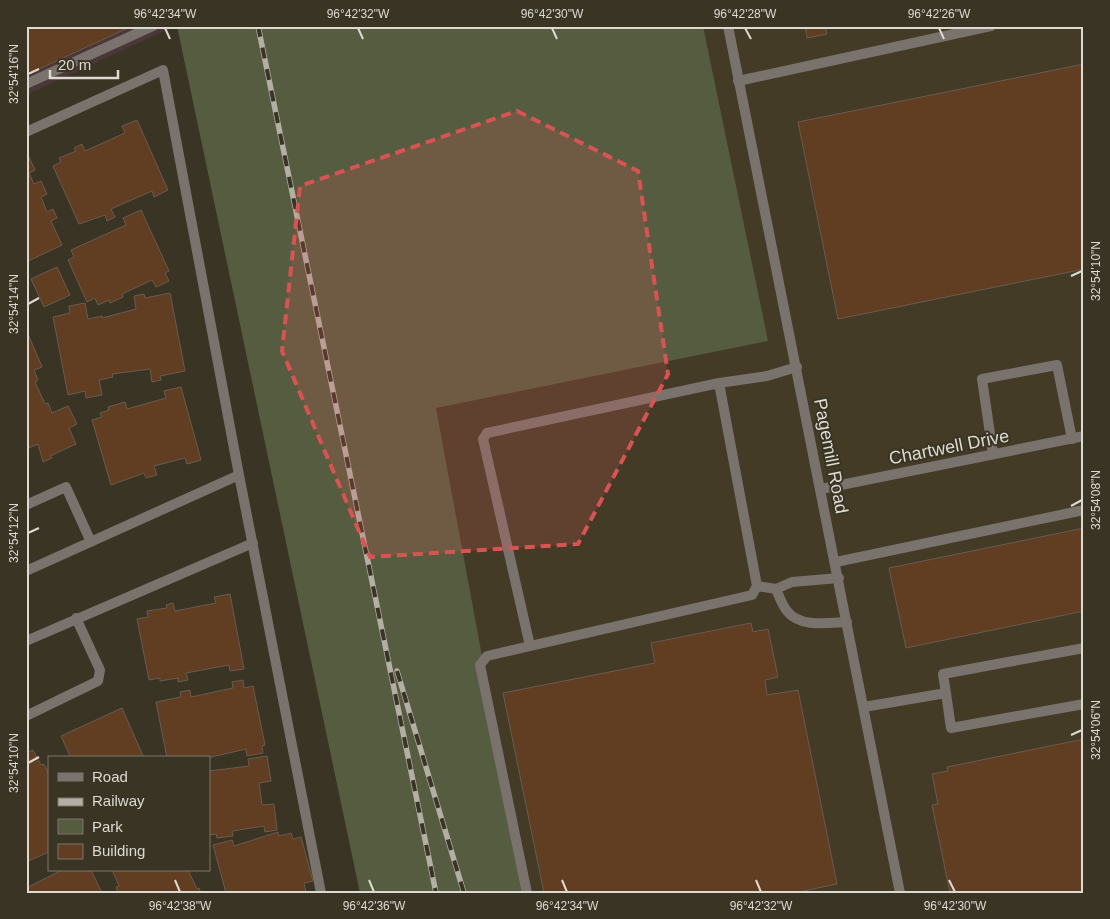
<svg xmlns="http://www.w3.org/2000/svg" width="1110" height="919" font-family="Helvetica,sans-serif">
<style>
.commercial{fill:#4b3638}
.built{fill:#433b26}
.green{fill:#565c40}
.building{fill:#613d22;stroke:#6a5b50}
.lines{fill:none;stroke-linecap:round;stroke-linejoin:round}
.lane{stroke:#79726d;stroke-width:10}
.street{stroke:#79726d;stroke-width:10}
.rail-casing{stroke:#b3afa5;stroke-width:5.5}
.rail{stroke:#3a3425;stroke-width:4;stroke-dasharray:11;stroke-linecap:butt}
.marked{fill:#d85452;fill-opacity:0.2;stroke:#d85452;stroke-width:4;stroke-dasharray:10 6;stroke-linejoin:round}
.ticks{fill:none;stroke:#dddad1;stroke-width:2}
.labels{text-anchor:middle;stroke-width:4;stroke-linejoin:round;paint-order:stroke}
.street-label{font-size:18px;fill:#dddad1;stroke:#3a3425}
.neatline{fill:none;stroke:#dddad1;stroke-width:2}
.ticks-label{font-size:12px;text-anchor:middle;fill:#dddad1}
</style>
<rect width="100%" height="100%" fill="#3a3425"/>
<path class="commercial" d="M26,26h149l-149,69z"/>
<path class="built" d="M365,26h719v867h-558z"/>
<path class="green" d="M177,26h526l65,315 -332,67 90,485h-166z"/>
<path class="building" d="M26,26h106l-106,49z
M805,26h20l2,8 -20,4z
M1084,64v205l-246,50 -40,-197z
M137,120l31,70 -14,7 -2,-6 -41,18 4,8 -8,4 -2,-6 -26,9 -26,-58 8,-4 -2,-4 17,-7 -2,-3 8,-4 3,7 40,-18 -3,-7z
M26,157h3l6,13 -6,3 5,11 7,-3 6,13 -6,3 6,15 6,-3 4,9 -6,3 11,24 -36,17z
M141,210l28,61 -4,2 4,8 -13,6 -4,-7 -30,14 1,3 -13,6 -1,-3 -11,5 -3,-7 -8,4 -19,-42 6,-3 -3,-7 55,-25 -3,-7z
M57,267l13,28 -26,12 -13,-28z
M170,293l15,78 -25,5 1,4 -9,2 -2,-13 -38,5 1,3 -14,3 3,15 -16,3 -1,-7 -17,4 -15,-78 17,-4 -1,-7 16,-3 3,16 14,-3v2l34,-9 -2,-13 10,-2 1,4z
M28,334l14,33 -8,3 4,10 -3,2 10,22 3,-1 4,10 16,-7 9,18 -8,4 7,16 -26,12 2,2 -9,4 -5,-18 -12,5z
M181,387l20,73 -14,4 -2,-6 -31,8 3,9 -11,3 -2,-5 -33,12 -19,-65 10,-3 -2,-4 9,-3 -1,-3 17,-5 2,7 39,-11 -2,-7z
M1084,528v83l-178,37 -17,-80z
M230,594l14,75 -14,2 -1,-6 -43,8 2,7 -10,2v-4l-18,3v-3l-11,2 -12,-61 11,-2 -1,-6 20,-3 -1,-3 7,-2 2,8 41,-8 -2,-6z
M751,623l2,9 15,-3 10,48 -13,3 2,15 31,-5 39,194 -43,9h-250l-41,-200 152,-30 -4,-20z
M243,680l1,8 9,-2 12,59 -3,1 1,7 -16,3 -1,-7 -39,9h-40l-11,-56 25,-5 -1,-5 10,-2 1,7 42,-9 -1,-6z
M122,708l22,50h-73l-10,-22z
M1084,739v154h-134l-18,-88 6,-1 -6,-30 16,-3 -1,-4z
M33,750l8,15 3,-1 5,10v78l-23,10v-109z
M267,756l4,25 -12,2 3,22 12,-1 3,26 -12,2 -1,-6 -32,5 1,5 -16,2 -1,-4 -7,1v-64l40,-5 -1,-7z
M278,832l1,4 12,-3 2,6 8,-2 12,44 -9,2 2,9 -80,1 -13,-48 19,-5 2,6z
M62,870h29l11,23h-76v-5z
M112,870h76l9,19 2,-1 2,5h-83l-2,-6 3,-1z"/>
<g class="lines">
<path class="lane" d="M738,81l253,-55
M26,84l127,-58
M26,132l137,-62 76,405 82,418
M993,454l-11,-75 75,-14 15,74
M26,505l40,-18 25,55
M836,562l248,-52
M26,571l213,-96
M757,586l19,3 16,-7 47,-4
M776,589c3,7 6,16 11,22 13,17 41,12 60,11
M26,641l227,-98
M530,646l-47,-207 4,-6 232,-50 48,-7 30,-9
M946,693l5,35 133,-24
M864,707l82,-14 -3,-19 141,-26
M26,716l72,-35 2,-11 -24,-52
M527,893l-47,-228 7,-9 265,-61 5,-9 -38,-203"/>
<path class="street" d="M728,26l172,867
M821,489l263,-53"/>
<defs>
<path id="rail" d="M258,26l178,867
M397,671l67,222"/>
</defs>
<use href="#rail" class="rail-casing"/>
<use href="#rail" class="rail"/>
</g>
<path class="marked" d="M517,111l121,60 30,203 -90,170 -208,13 -88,-206 18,-165z"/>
<path class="ticks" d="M165,28l5,11M358,28l5,11M552,28l5,11M745,28l6,11M939,28l5,11M28,74l11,-5M1071,276l11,-5M28,304l11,-6M1071,506l11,-6M28,533l11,-5M1071,735l11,-5M28,763l11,-6M175,880l5,12M369,880l5,12M562,880l5,12M756,880l5,12M949,880l6,12"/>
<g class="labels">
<g class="street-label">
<text transform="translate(949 447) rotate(-11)" y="6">Chartwell Drive</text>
<text transform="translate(831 456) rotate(79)" y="6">Pagemill Road</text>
</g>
</g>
<rect width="1110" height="919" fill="none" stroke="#3a3425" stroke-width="55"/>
<rect x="48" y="756" width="162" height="115" fill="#3a3425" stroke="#7b766a"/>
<rect x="58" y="773" width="25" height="8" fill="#79726d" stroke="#7b766a"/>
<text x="92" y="782" font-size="15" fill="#dddad1">Road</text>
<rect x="58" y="798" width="25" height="8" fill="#b3afa5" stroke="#7b766a"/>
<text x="92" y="806" font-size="15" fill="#dddad1">Railway</text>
<rect x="58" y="819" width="25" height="15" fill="#565c40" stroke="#7b766a"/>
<text x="92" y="832" font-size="15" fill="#dddad1">Park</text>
<rect x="58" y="844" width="25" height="15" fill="#613d22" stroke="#7b766a"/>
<text x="92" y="856" font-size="15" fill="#dddad1">Building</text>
<path d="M50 70v8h68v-8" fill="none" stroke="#dddad1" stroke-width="2.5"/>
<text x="58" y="70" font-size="15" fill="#dddad1" stroke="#3a3425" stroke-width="4" paint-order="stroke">20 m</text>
<rect x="28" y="28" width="1054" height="864" class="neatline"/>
<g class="ticks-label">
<text x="165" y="18">96°42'34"W</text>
<text x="358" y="18">96°42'32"W</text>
<text x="552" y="18">96°42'30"W</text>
<text x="745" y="18">96°42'28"W</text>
<text x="939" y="18">96°42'26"W</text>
<text transform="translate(14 74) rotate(-90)" y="4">32°54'16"N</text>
<text transform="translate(1096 271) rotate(-90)" y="4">32°54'10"N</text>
<text transform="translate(14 304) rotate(-90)" y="4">32°54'14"N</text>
<text transform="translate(1096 500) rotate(-90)" y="4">32°54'08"N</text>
<text transform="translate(14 533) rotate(-90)" y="4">32°54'12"N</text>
<text transform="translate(1096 730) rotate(-90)" y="4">32°54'06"N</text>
<text transform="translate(14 763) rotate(-90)" y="4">32°54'10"N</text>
<text x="180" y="910">96°42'38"W</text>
<text x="374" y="910">96°42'36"W</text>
<text x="567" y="910">96°42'34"W</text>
<text x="761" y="910">96°42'32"W</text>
<text x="955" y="910">96°42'30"W</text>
</g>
</svg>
